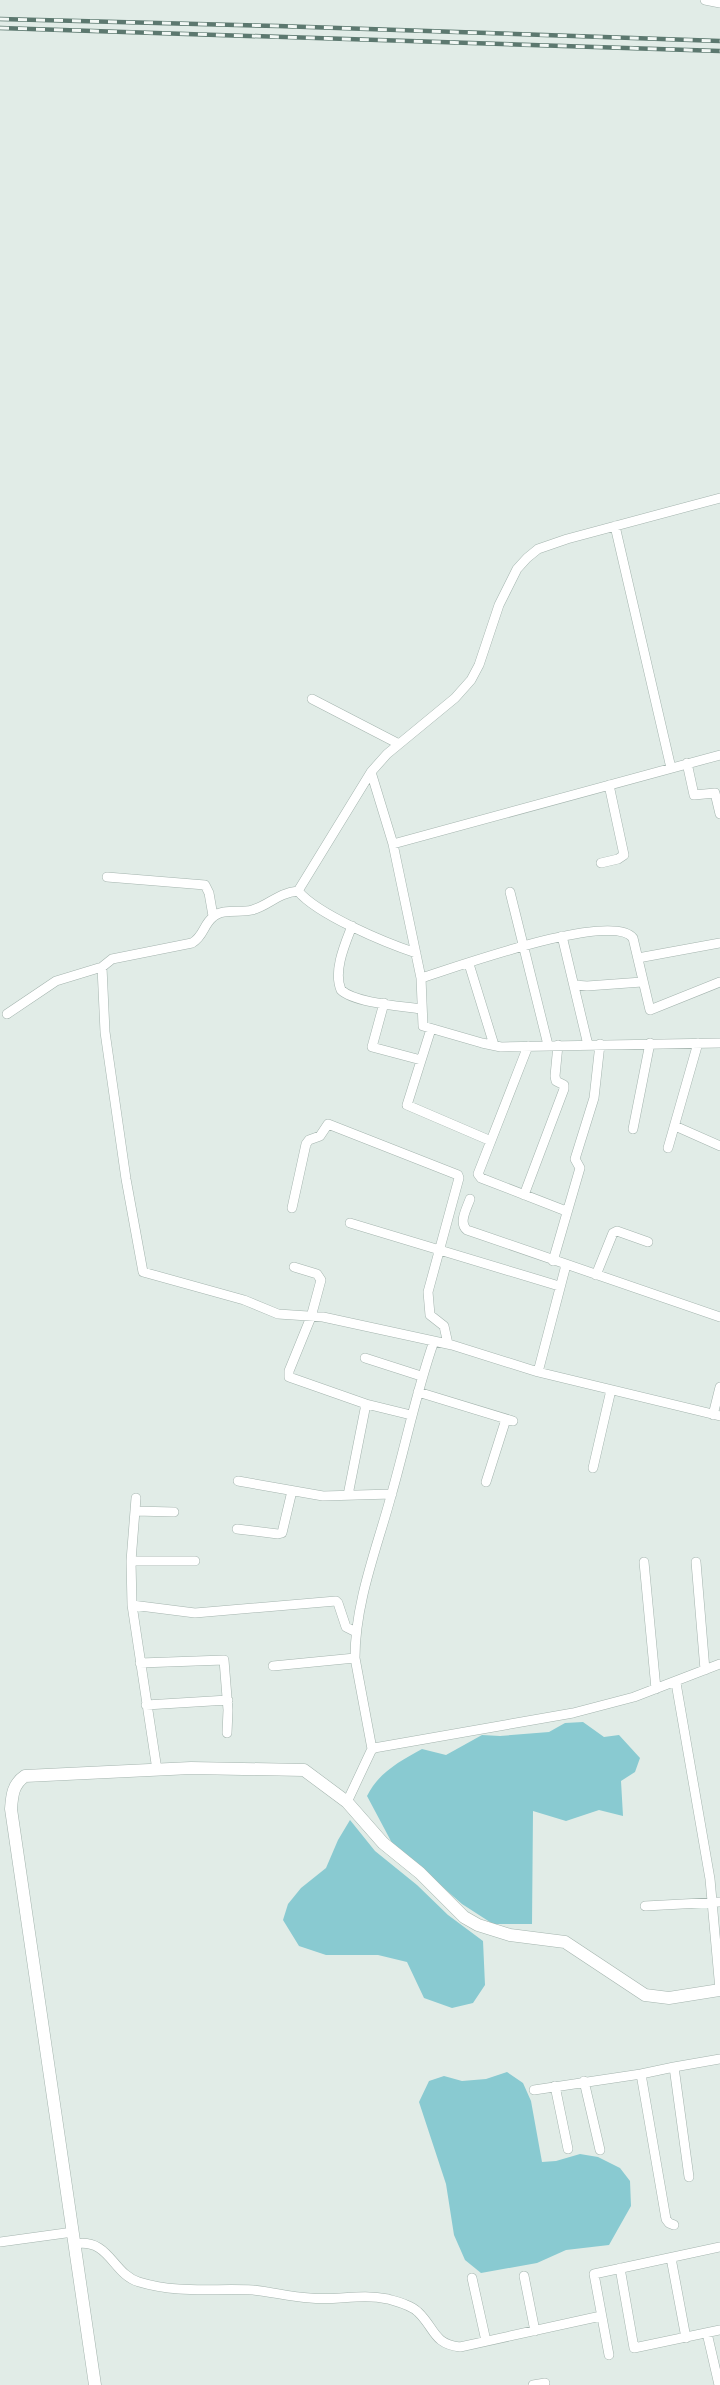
<svg xmlns="http://www.w3.org/2000/svg" width="720" height="2385" font-family="'DejaVu Sans',sans-serif">
<style>
.water{fill:#89cad1}
.lines{fill:none;stroke-linecap:round;stroke-linejoin:round}
.minor-casing{stroke:#a4b4ae;stroke-width:10}
.tertiary-casing{stroke:#a4b4ae;stroke-width:13}
.minor{stroke:#fff;stroke-width:9}
.tertiary{stroke:#fff;stroke-width:12}
.rail-casing{stroke:#5c786f;stroke-width:4.5}
.rail{stroke:#f2f8f5;stroke-width:3;stroke-dasharray:9;stroke-linecap:butt}
</style>
<rect width="100%" height="100%" fill="#e1ece7"/>
<path class="water" d="M583,1722l21,15 15,-2 21,23 -5,14 -14,9 2,35 -24,-6 -33,11 -33,-10 -1,113h-39l-31,-20 -70,-61 -25,-47c12,-24 32,-34 55,-47l24,6 36,-20 18,1 49,-4 16,-9z
M350,1820l25,31 42,34 31,30 35,26 2,44 -12,18 -21,5 -28,-10 -17,-36 -29,-7h-52l-27,-9 -16,-26 5,-16 13,-16 25,-20 12,-28z
M507,2072l16,11 8,18 11,61 14,-1 24,-7 18,3 22,11 10,13 1,25 -22,39 -43,5 -29,13 -56,10 -16,-13 -11,-25 -8,-51 -27,-82 10,-21 15,-5 18,5 24,-2z"/>
<g class="lines">
<defs>
<path id="minor" d="M705,0l15,3
M615,526l56,242
M312,699l87,45
M687,763l7,32 21,-2 5,21
M371,772l22,72 28,134 2,48 59,17 19,4 219,-4
M393,844l327,-89
M601,863l17,-4 6,-4 -15,-70
M107,877l98,8 4,8 4,23
M298,891c-21,2 -28,14 -46,19 -11,3 -30,-2 -39,7 -10,8 -9,19 -21,26l-80,16 -10,8 3,65 21,147 17,93 101,28 34,14 45,3 129,28 86,27 182,44
M510,892l38,153
M352,926c-7,18 -19,45 -11,64 14,13 60,16 80,19
M562,936l26,109
M416,953c-30,-10 -98,-38 -118,-62l73,-119 16,-18 68,-56 16,-18 8,-15 20,-60 18,-36 10,-11 11,-9 29,-10 153,-41
M638,958l82,-15
M469,964l25,81
M421,978c33,-10 192,-68 212,-40l17,72 70,-28
M574,985l13,1 55,-4
M384,1003l-12,44 49,13
M7,1014l49,-33 46,-14
M431,1029l-24,76 84,36
M528,1046l-50,128 3,4 85,33
M675,1126l45,20
M633,1129l17,-86
M668,1148l30,-105
M524,1195l40,-106v-4l-8,-4 -1,-5 3,-31
M470,1199c-3,9 -12,24 -3,31l253,87
M292,1208l14,-64 3,-4 11,-4 8,-12 130,51 1,3 -31,114 2,23 14,11 4,18
M350,1223l209,63
M553,1261l27,-93 -5,-9 19,-61 6,-54
M294,1267l23,7 4,6 -10,37 -22,54v6l77,27 45,11
M596,1275l17,-42 4,-2 31,11
M365,1358l56,18
M538,1372l28,-107
M418,1392l95,29
M713,1415l7,-28
M593,1468l18,-78
M238,1481l85,15 69,-2
M486,1482l20,-63
M348,1495l18,-91
M136,1498l-5,63 1,44 25,165
M135,1511l39,1
M237,1529l41,5 4,-1 10,-42
M131,1561h64
M644,1562l12,127
M696,1562l9,108
M132,1605l63,8 141,-12 2,2 8,24 10,5
M140,1663l84,-3 4,50 -1,23
M273,1666l82,-8
M676,1683l34,196 10,111
M146,1705l82,-5
M372,1749l-17,-91c0,-56 22,-110 36,-162 15,-52 25,-104 43,-155
M347,1802l24,-51 3,-3 199,-35 61,-16 86,-33
M645,1906l75,-4
M641,2074l33,-7
M584,2081l16,69
M555,2086l13,63
M534,2090l107,-16 25,145 3,4 5,2
M689,2177l-15,-110 46,-8
M0,2242l73,-10
M75,2244c35,-6 37,30 64,38 40,12 74,6 114,8 19,2 38,7 57,8 27,3 50,-5 78,1 10,3 23,6 30,13 17,16 15,32 42,35l141,-31
M671,2258l15,80
M620,2268l14,80 86,-18
M524,2276l11,55
M472,2278l14,63
M707,2333l12,52
M609,2355l-15,-81 126,-27
M533,2385l12,-2"/>
<path id="tertiary" d="M95,2385l-84,-576c1,-14 2,-25 14,-33l166,-8 113,2 43,32 36,41 37,30 44,44 14,8 32,10 55,7 80,53 24,3 51,-8"/>
</defs>
<use href="#minor" class="minor-casing"/>
<use href="#tertiary" class="tertiary-casing"/>
<use href="#minor" class="minor"/>
<use href="#tertiary" class="tertiary"/>
<defs>
<path id="rail" d="M0,19l278,7 442,15
M0,28l720,23"/>
</defs>
<use href="#rail" class="rail-casing"/>
<use href="#rail" class="rail"/>
</g>
</svg>
